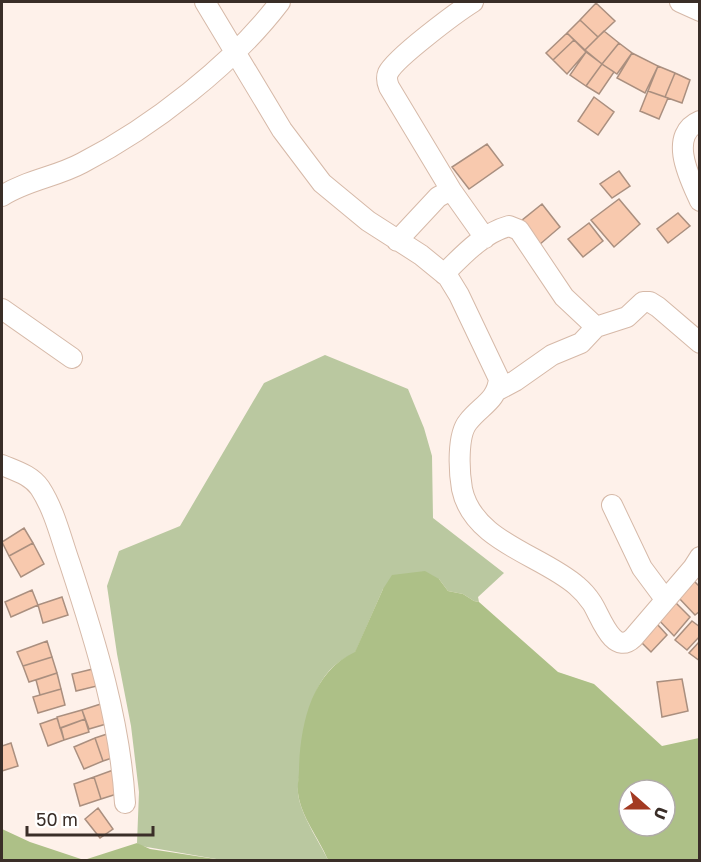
<svg xmlns="http://www.w3.org/2000/svg" width="701" height="862" font-family="'Golos Text',sans-serif">
<style>
.green{fill:#bac8a0}
.forest{fill:#adc087;fill-rule:evenodd}
.building{fill:#f8c9ae;stroke:#aa8f7f;stroke-width:1.5}
.lines{fill:none;stroke-linecap:round;stroke-linejoin:round}
.street-casing{stroke:#d6b9a8;stroke-width:22}
.street{stroke:#fff;stroke-width:20}
</style>
<rect width="100%" height="100%" fill="#fef1ea"/>
<path class="green" d="M325,355l83,34 16,39 8,28 1,62 71,55 -26,24 1,5 -5,-1 -11,-7 -15,-3 -9,-12 -56,10 -28,64c-44,18 -47,62 -52,104 -2,11 -6,25 -5,36 2,21 21,48 30,67h-106l-81,-14 -4,-3 2,-51 -8,-66 -14,-72 -10,-68 12,-35 61,-25 84,-143z"/>
<path class="forest" d="M425,571l14,8 9,12 15,3 11,7 5,1 79,70 36,12 68,62 37,-8v122h-371c-9,-22 -27,-43 -30,-67 -1,-7 1,-16 1,-23 1,-44 12,-98 56,-118l28,-63 9,-14zM629,790h36v36h-36z
M2,829l28,13 54,18h-82z
M137,843l13,6 72,11h-138z"/>
<path class="building" d="M596,3l19,18 -17,16 -18,-17z
M580,20l18,17 -13,13 -18,-17z
M604,31l15,12 -17,21 -17,-14z
M567,33l7,7 -21,20 -7,-7z
M574,40l12,12 -19,22 -14,-14z
M619,43l13,10 -15,21 -15,-10z
M586,52l16,12 -16,22 -16,-11z
M632,53l26,13 -13,27 -28,-15z
M602,64l12,8 -15,22 -13,-8z
M658,66l17,7 -10,24 -17,-6z
M675,73l15,7 -8,23 -17,-6z
M648,91l20,7 -9,21 -19,-8z
M594,97l20,15 -16,23 -20,-14z
M487,144l16,21 -34,24 -17,-22z
M619,171l11,15 -18,12 -12,-14z
M619,199l21,25 -26,23 -23,-27z
M542,204l18,23 -21,18 -18,-24z
M678,213l12,13 -22,17 -11,-14z
M589,223l14,18 -20,16 -15,-18z
M24,528l9,15 -24,13 -7,-14z
M33,543l11,21 -23,13 -12,-21z
M694,581l6,6v24l-5,4 -17,-18z
M32,590l6,15 -27,12 -6,-15z
M62,597l6,18 -25,8 -5,-18z
M670,597l20,20 -16,19 -20,-21z
M692,621l8,6v9l-13,14 -12,-10z
M657,624l10,11 -16,17 -11,-11z
M47,641l5,16 -29,9 -6,-14z
M700,641v20l-11,-8z
M52,657l5,16 -28,9 -6,-16z
M97,668l4,17 -25,6 -4,-17z
M57,673l4,16 -21,6 -4,-15z
M682,679l6,32 -26,6 -5,-35z
M61,689l4,16 -27,8 -5,-16z
M107,702l6,20 -24,7 -7,-19z
M82,710l3,9 -25,9 -3,-11z
M57,718l7,22 -16,6 -8,-22z
M85,719l4,13 -25,8 -3,-12z
M110,733l8,23 -15,5 -8,-23z
M95,738l8,23 -19,8 -10,-22z
M11,743l7,23 -16,5v-25z
M116,769l7,23 -22,7 -7,-22z
M94,777l7,22 -21,7 -6,-22z
M98,808l15,21 -13,9 -15,-19z"/>
<g class="lines">
<defs>
<path id="street" d="M205,2l77,128 40,53 46,38 53,34 27,22 11,18 40,84c-2,22 -19,27 -31,43 -11,13 -9,50 -6,67 11,53 80,66 115,97 6,5 11,11 15,17 8,12 21,54 41,35l60,-70 7,-11
M680,2l20,9
M700,121c-33,14 -10,58 0,80
M451,190l34,48
M2,196c25,-16 54,-19 80,-33 70,-36 151,-99 198,-161
M397,241l41,-44 13,-7 -62,-103c-2,-5 -3,-9 -1,-14 7,-15 69,-61 85,-71
M444,274c19,-19 39,-41 65,-48l10,4 45,67 32,30
M2,309l70,49
M498,390l17,-9 37,-26 29,-12 15,-16 31,-10 16,-15h7l8,5 42,36
M2,465c14,6 29,10 38,23 15,23 21,51 30,76 26,79 50,157 55,239
M612,505l30,63 23,31"/>
</defs>
<use href="#street" class="street-casing"/>
<use href="#street" class="street"/>
</g>
<rect width="701" height="862" fill="none" stroke="#3a2e28" stroke-width="6"/>
<g transform="translate(647 808) rotate(111)"><circle r="28" fill="#ffffff" stroke="#b0aba9" stroke-width="1.5"/>
<path d="M0-4.5L10 22L0 15L-10 22Z" fill="#a33a22"/>
<text y="-9" font-size="16" font-weight="bold" text-anchor="middle" fill="#3a2e28">U</text>
</g>
<path d="M27 826v9h126v-9" fill="none" stroke="#3a2e28" stroke-width="3"/>
<text x="36" y="826" font-size="18" fill="#3a2e28" stroke="#ffffff" stroke-width="4.5" paint-order="stroke">50 m</text>
</svg>
